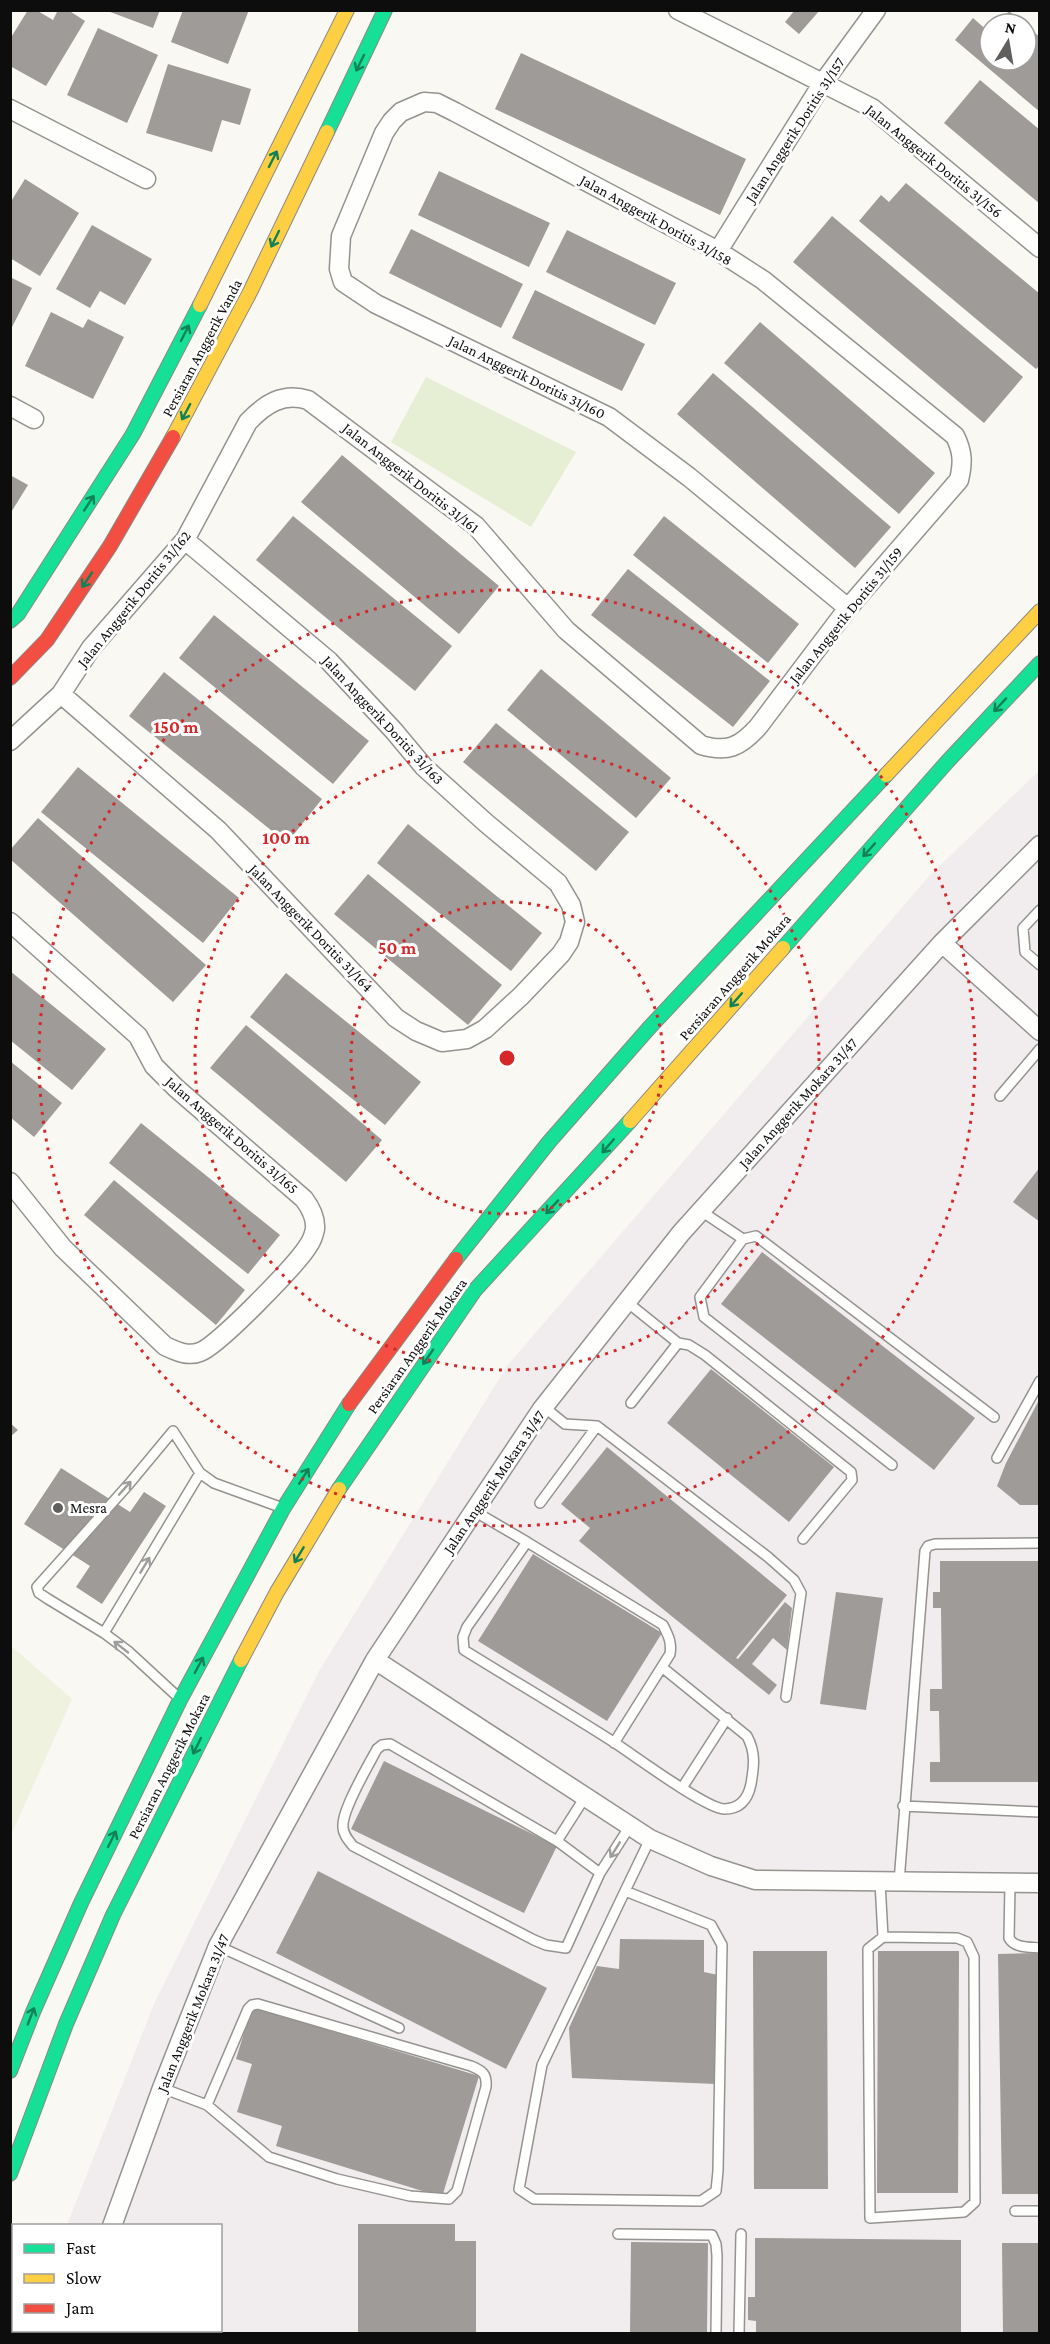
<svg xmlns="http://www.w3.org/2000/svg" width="1050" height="2344" font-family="'Crimson Pro',serif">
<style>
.industrial{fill:#f1ecee}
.green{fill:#e6eed4}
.pitch{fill:#eff2de}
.building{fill:#9e9b98}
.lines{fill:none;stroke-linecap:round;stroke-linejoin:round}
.lane-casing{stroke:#949390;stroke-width:12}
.street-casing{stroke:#949390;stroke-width:21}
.fast-casing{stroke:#8a8987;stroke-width:16}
.slow-casing{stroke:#8a8987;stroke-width:16}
.jam-casing{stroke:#8a8987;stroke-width:16}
.lane{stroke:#fefefd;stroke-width:9}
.street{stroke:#fefefd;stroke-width:18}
.fast{stroke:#16e098;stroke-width:14}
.slow{stroke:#ffcf43;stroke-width:14}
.jam{stroke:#f24e42;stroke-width:14}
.oneway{stroke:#128159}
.oneway2{stroke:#9e9e9d}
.ring{fill:none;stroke:#d62828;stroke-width:3;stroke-dasharray:3 6}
.poi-dot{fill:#605f5d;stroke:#fff;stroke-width:2}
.labels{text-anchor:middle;stroke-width:6;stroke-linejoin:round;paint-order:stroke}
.street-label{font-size:15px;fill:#0d0d0d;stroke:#fff}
.poi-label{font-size:15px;fill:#0d0d0d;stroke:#fff;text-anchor:start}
.centre{fill:#d62828;stroke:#fff;stroke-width:3}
.ring-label{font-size:18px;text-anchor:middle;font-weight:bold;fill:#d62828;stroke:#fff;stroke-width:6;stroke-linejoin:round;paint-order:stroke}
</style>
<rect width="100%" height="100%" fill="#faf8f2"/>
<path class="industrial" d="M1039,771v1562l-1006,1v-4h187v-104l-153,-1 87,-221 164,-331 189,-307 423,-491z"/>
<path class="green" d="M426,377l150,75 -45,75 -140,-85z"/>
<path class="pitch" d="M11,1646l61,53 -61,136v-190z"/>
<path class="building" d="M28,10h8l17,10 5,-10h10l17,11 -39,65 -36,-20v-27z
M105,10h55l-7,18z
M183,10h66l-21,54 -57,-22z
M795,10h25l-21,24 -14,-12z
M1009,11l15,13h-26z
M973,18l17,15v27h36v-34l14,11v75l-85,-72z
M98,28l60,27 -31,68 -60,-28z
M521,53l225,106 -26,56 -225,-106z
M168,64l83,25 -11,36 -18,-5 -10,32 -66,-19z
M980,80l60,50v74l-96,-81z
M439,171l111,52 -21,44 -111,-52z
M25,179l54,34 -39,63 -30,-18v-55z
M906,183l134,111v71l-4,4 -177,-148 22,-26 8,7z
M832,216l191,161 -39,46 -191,-161z
M92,225l60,34 -27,46 -25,-14 -10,17 -34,-19z
M411,229l112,55 -22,44 -112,-55z
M567,230l109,53 -21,42 -109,-53z
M10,277l22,11 -22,43z
M535,290l110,54 -23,47 -110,-53z
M51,312l32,16 5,-9 36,18 -31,62 -68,-33z
M760,322l175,151 -36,41 -175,-151z
M713,373l178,154 -36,41 -178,-154z
M342,455l157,131 -40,48 -158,-132z
M10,475l18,10 -18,29z
M293,516l159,130 -37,45 -159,-131z
M664,516l135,108 -31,39 -135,-108z
M628,569l142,112 -37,46 -142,-112z
M214,615l155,126 -36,43 -154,-126z
M541,669l130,109 -35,40 -129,-108z
M164,672l158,127 -35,44 -158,-127z
M496,723l133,109 -33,39 -133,-109z
M78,767l161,131 -36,45 -162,-131z
M38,818l168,147 -33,37 -163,-143v-9z
M408,824l134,109 -31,38 -134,-108z
M368,874l134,111 -34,40 -134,-111z
M10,971l96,78 -34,41 -62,-50z
M286,973l135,109 -36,43 -135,-108z
M246,1025l136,115 -36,42 -136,-114z
M10,1061l52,42 -28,34 -24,-20z
M141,1123l139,112 -32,39 -139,-111z
M1040,1167v55l-27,-20z
M114,1180l131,110 -29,35 -132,-110z
M762,1252l213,166 -41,52 -213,-166z
M711,1369l123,98 -45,55 -122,-99z
M1040,1398v107h-20l-23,-19 9,-23z
M10,1423l8,7 -8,7z
M607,1447l180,148 -51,63 2,1 47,-57 7,6 -5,42 -14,-12 -21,26 25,21 -8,10 -190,-154 11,-13 -29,-24z
M61,1468l69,44 14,-20 22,14 -64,98 -26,-17 14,-21 -66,-42z
M533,1554l129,79 -55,88 -129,-80z
M940,1561h100v221h-110v-20h10l-1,-51h-9v-22h12l-1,-81h-8v-16h7z
M836,1592l47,6 -17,112 -46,-6z
M384,1761l173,85 -33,67 -173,-84z
M318,1871l229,117 -41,81 -230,-116z
M620,1939l84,1v32l14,3 -2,109 -144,-6 -3,-50 28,-62 22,3z
M753,1951h74l1,238h-74z
M878,1951h81l-1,242h-81z
M1040,1953v241h-38l-4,-240z
M252,2007l227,69 -37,121 -166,-51 6,-20 -45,-14 15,-48 -16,-5z
M358,2224h97v17h21v93h-118z
M755,2238l206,2v94h-205v-13l-8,-1v-23h7z
M631,2242l77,1 -1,91h-77z
M1002,2243h38v91h-37z"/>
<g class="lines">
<defs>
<path id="lane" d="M1040,910l-17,18 2,24 15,13
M1000,1096l40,-47
M701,1211l42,28 -43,58 4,20 188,148
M743,1239l13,-3 238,181
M627,1302l51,41
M631,1403l47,-60 11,2 16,10 146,117 1,8 -49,59
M544,1407l21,17 32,2 171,131 26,23 7,13 -15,104
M997,1458l43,-77
M540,1503l57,-77
M474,1511l53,31 -60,85 -4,10 1,13c50,31 101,61 151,93 20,13 90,65 109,66 16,0 24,-10 27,-25 3,-18 5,-31 -4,-48l-84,-68
M527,1542l136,83c5,10 9,17 7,29l-56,89
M104,1633l96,-160
M179,1698l-51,-47 -24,-18 -56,-34 -9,-6 -2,-6 92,-103 44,-53 27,42 14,10 66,24
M682,1788l45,-70
M903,1806l137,6
M557,1841l28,-44
M600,1873l-43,-32 -167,-97 -8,1 -5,4c-9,17 -34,59 -34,76 -1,8 5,15 10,21l181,94 12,5 20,3 34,-75 30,-47
M880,1882l3,55
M899,1882l26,-331 3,-5 7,-2 105,-1
M1010,1883l-1,55c5,10 20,9 31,10
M625,1891l86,34 11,20 -4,226 -2,20 -15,10 -167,-2 -15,-10 23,-124z
M625,1891l25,-52
M883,1937l74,1 10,4 7,15 1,245 -11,10 -94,6 -2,-269z
M218,1946l181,82
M162,2088l45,17 62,52 68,22 73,17 39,3 8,-8 29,-104c1,-13 -3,-16 -15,-21l-213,-62 -6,1 -4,4 -41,96
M1015,2211h25
M618,2234l94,1 4,9 1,12 -1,78
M739,2334l2,-100"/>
<path id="street" d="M678,10l194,98 168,140
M10,109l136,70
M718,251l104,-167 54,-74
M10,406l24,13
M61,694l157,136 178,188 20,13 26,11 25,-3 18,-10 36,-33 40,-42 8,-12 6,-20 -4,-17 -13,-22 -72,-60 -62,-56 -30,-36 -65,-70 -144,-121
M10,741l51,-47 30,-46 94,-108 63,-118c17,-18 35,-30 60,-22l168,126 90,104 135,115c26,8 39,2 57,-18l90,-119 111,-128c4,-17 4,-28 -4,-44l-192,-156 -45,-29 -263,-139 -18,-9 -13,-1 -23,10 -9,9 -8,12 -43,103 -2,33 4,13 33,22 233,113 80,60 159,131
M10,922l128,114 16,30 22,22 128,111c6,8 12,19 11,30 -1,5 -4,13 -7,17 -11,18 -90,100 -108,106 -12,5 -24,-1 -35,-6l-102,-98 -53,-66
M942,943l98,88
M375,1660l275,179 61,27 44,14 285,3
M112,2226l50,-138 56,-142 157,-286 99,-149 68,-102 139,-176 261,-290 98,-98
M74,2334l1,-4"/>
<path id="fast" d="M327,132l58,-122
M10,621l8,-7 115,-180 67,-129
M783,948l164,-186 93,-99
M456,1259l93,-117 100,-114 237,-253
M339,1489l136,-199 155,-169
M10,2071l23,-59 48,-109 99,-203 103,-191 66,-105
M10,2174l56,-150 47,-109 128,-255"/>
<path id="slow" d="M200,305l147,-295
M173,437l77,-145 77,-160
M886,775l154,-164
M630,1121l153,-173
M241,1660l36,-68 62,-103"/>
<path id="jam" d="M10,678l37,-38 63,-94 63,-109
M349,1404l107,-145"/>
</defs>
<use href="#lane" class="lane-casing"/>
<use href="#street" class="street-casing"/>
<use href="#fast" class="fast-casing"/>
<use href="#slow" class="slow-casing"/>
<use href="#jam" class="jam-casing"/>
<use href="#lane" class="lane"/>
<use href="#street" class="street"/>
<use href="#fast" class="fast"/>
<use href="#slow" class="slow"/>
<use href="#jam" class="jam"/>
</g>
<defs><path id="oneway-shaft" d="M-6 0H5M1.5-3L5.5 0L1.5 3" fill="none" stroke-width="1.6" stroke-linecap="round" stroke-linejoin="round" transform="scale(1.5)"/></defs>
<g class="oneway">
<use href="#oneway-shaft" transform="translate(360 63) rotate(116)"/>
<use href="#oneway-shaft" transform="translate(273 159) rotate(-63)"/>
<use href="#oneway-shaft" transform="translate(275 239) rotate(116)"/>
<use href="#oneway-shaft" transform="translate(185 333) rotate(-63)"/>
<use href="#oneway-shaft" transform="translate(186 412) rotate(118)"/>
<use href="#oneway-shaft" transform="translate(89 503) rotate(-57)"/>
<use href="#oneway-shaft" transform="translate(87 580) rotate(124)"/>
<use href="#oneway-shaft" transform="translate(1000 705) rotate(133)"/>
<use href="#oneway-shaft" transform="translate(869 850) rotate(132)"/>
<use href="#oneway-shaft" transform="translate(736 1000) rotate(131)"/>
<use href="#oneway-shaft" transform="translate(608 1146) rotate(131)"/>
<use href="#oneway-shaft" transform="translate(552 1207) rotate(133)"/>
<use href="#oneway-shaft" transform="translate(428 1357) rotate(125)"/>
<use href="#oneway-shaft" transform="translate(304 1476) rotate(-58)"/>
<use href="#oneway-shaft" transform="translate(299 1555) rotate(121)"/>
<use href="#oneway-shaft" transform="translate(199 1665) rotate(-62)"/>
<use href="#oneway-shaft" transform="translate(197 1746) rotate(116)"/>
<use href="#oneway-shaft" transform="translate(112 1839) rotate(-64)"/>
<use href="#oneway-shaft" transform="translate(31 2016) rotate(-69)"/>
</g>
<g class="oneway2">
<use href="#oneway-shaft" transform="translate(125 1488) rotate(-48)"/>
<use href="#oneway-shaft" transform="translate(145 1565) rotate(-59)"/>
<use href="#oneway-shaft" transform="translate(121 1647) rotate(-142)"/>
<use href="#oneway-shaft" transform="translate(615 1850) rotate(122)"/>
</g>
<g class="ring">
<circle cx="507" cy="1058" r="156"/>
<circle cx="507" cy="1058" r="312"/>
<circle cx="507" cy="1058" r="468"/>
</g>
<circle class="poi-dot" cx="58" cy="1508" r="6"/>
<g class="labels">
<g class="street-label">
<text transform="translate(795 130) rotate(-57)" y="5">Jalan Anggerik Doritis 31/157</text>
<text transform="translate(934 161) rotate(39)" y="5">Jalan Anggerik Doritis 31/156</text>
<text transform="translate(656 220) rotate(29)" y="5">Jalan Anggerik Doritis 31/158</text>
<text transform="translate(202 348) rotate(-62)" y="5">Persiaran Anggerik Vanda</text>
<text transform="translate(527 377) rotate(26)" y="5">Jalan Anggerik Doritis 31/160</text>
<text transform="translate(411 478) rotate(38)" y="5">Jalan Anggerik Doritis 31/161</text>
<text transform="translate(134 599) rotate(-51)" y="5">Jalan Anggerik Doritis 31/162</text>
<text transform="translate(846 615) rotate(-51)" y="5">Jalan Anggerik Doritis 31/159</text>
<text transform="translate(383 720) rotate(47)" y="5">Jalan Anggerik Doritis 31/163</text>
<text transform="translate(311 928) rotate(46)" y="5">Jalan Anggerik Doritis 31/164</text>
<text transform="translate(735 977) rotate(-49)" y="5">Persiaran Anggerik Mokara</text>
<text transform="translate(798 1103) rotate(-48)" y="5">Jalan Anggerik Mokara 31/47</text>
<text transform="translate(232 1135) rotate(41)" y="5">Jalan Anggerik Doritis 31/165</text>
<text transform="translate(417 1346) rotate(-55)" y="5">Persiaran Anggerik Mokara</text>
<text transform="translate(494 1482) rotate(-56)" y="5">Jalan Anggerik Mokara 31/47</text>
<text transform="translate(169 1766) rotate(-63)" y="5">Persiaran Anggerik Mokara</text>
<text transform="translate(193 2013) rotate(-68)" y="5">Jalan Anggerik Mokara 31/47</text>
</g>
<g class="poi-label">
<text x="70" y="1513">Mesra</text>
</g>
</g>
<circle cx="507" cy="1058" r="9" class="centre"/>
<g class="ring-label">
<text x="176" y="733">150 m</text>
<text x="286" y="844">100 m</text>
<text x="397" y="954">50 m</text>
</g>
<rect width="1050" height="2344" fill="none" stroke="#0d0d0d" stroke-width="24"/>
<rect x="12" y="2224" width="210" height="108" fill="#ffffff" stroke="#9e9e9e" stroke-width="1.5"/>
<rect x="24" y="2244" width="30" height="9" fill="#16e098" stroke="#9e9e9e" stroke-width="1.5"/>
<text x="66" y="2254" font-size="18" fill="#0d0d0d">Fast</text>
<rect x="24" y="2274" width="30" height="9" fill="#ffcf43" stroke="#9e9e9e" stroke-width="1.5"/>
<text x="66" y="2284" font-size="18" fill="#0d0d0d">Slow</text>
<rect x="24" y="2304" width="30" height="9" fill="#f24e42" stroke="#9e9e9e" stroke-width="1.5"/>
<text x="66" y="2314" font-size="18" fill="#0d0d0d">Jam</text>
<g transform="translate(1008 42) rotate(11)"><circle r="28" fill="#ffffff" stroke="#9e9e9e" stroke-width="1.5"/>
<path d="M0-4.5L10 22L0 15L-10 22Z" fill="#605f5d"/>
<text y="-9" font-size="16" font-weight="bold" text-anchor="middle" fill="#0d0d0d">N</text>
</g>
</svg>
